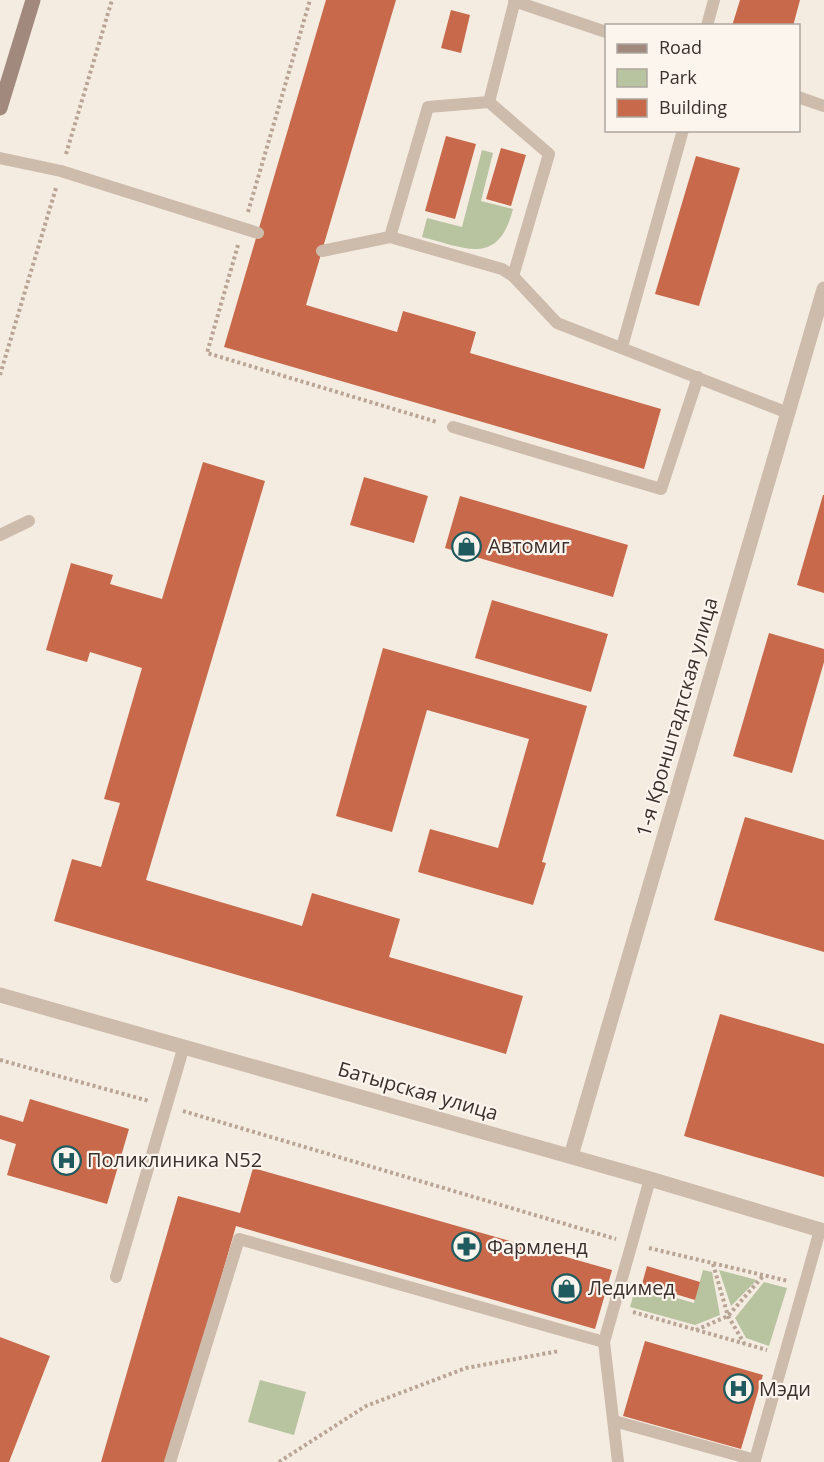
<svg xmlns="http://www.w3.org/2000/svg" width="824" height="1462" font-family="'Open Sans',sans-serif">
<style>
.green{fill:#b8c4a0}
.building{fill:#c8694b}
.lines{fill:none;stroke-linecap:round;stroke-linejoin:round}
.path{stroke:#b9a596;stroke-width:4;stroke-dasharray:3 3;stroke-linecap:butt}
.service{stroke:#cdbbac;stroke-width:12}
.minor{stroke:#cdbbac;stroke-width:15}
.tertiary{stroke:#cdbbac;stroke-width:15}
.secondary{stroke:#a18a7d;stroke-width:15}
.labels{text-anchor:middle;stroke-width:4.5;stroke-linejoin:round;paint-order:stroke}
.poi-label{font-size:20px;fill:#3b302b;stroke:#fbf5ee;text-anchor:start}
.street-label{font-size:20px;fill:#3b302b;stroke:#fbf5ee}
</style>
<rect width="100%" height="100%" fill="#f4ebe1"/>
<path class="green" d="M482,150l11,3 -12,48 32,8c-15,58 -47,39 -91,28l5,-19 35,9z
M703,1270l9,2 8,43 -25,10 -65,-18 6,-21 58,17z
M719,1270l38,10 -26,26z
M764,1282l23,6 -18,58 -23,-8 -11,-20z
M260,1380l46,12 -12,43 -46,-13z"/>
<path class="building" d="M326,0h70l-90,305 91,27 6,-21 73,21 -6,21 191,56 -17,60 -420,-122z
M740,0h60l-7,26h-61z
M451,10l19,5 -9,38 -20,-5z
M446,136l30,8 -21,75 -30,-8z
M501,148l25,7 -15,51 -25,-7z
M696,156l44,12 -41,138 -44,-12z
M203,462l62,19 -119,399 156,46 10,-33 88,26 -11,38 134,39 -17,58 -452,-133 18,-62 29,8 19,-64 -16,-4 38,-131 -52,-16 -3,10 -41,-12 25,-87 42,12 -3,9 52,15z
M364,477l64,19 -14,47 -64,-18z
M823,495h1v98l-27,-8z
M460,496l168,49 -15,52 -168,-49z
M492,600l116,34 -17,58 -116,-34z
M769,633l55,16v13l-32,111 -59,-17z
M383,648l204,58 -45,156 4,1 -13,42 -115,-33 12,-43 68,19 31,-109 -102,-29 -35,122 -56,-16z
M745,817l79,23v112l-110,-32z
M720,1014l104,30v133l-140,-41z
M30,1099l99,30 -22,75 -100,-29 9,-31 -16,-5v-24l23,7z
M253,1168l359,102 -17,59 -359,-103 -68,236h-67l77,-266 62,17z
M647,1266l53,16 -5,18 -53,-16z
M0,1337l50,19 -41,106h-9z
M645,1341l118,34 -22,74 -118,-33z"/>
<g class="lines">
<path class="path" d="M66,154l46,-154
M248,212l62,-212
M238,245l-31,108 230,69
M0,375l56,-187
M0,1060l149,41
M183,1111l433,128
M649,1248l139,33
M713,1264l15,52 16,27
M633,1312l134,38
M696,1330l32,-14 35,-40
M279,1462l87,-56 100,-38 93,-17"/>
<path class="service" d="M514,1l92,31
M707,26l7,-26
M798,97l26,9
M489,102l60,52 -36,122
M0,158l61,13 197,62
M390,237l38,-130 61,-5 26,-102
M322,251l68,-14 112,32 11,7 44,47 231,90
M622,347l61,-217
M453,427l208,62 37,-112
M0,535l29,-14
M116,1277l68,-231
M604,1342l14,120
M614,1421l141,39 65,-230
M170,1462l69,-223 365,103 46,-163"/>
<path class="minor" d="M571,1156l253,-867"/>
<path class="tertiary" d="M0,995l650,184 174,52"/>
<path class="secondary" d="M0,108l33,-108"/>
</g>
<defs>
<symbol id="shop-ring" viewBox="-11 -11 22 22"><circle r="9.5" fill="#fbf5ee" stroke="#1f5a5e" stroke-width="1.5"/><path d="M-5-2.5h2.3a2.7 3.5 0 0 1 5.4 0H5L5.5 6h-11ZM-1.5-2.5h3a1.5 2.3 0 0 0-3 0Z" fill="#1f5a5e"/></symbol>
<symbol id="hospital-ring" viewBox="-11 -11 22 22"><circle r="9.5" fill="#fbf5ee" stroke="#1f5a5e" stroke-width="1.5"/><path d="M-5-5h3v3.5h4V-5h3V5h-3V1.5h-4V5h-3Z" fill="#1f5a5e"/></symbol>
<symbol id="pharmacy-ring" viewBox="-11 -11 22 22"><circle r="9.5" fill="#fbf5ee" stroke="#1f5a5e" stroke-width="1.5"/><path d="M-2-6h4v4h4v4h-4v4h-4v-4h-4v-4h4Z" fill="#1f5a5e"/></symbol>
</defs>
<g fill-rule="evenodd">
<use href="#shop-ring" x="450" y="530" width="33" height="33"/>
<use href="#hospital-ring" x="50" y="1144" width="33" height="33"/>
<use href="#pharmacy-ring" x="450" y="1230" width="33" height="33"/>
<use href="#shop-ring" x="550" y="1272" width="33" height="33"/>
<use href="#hospital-ring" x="722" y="1372" width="33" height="33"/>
</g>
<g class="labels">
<g class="poi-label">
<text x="488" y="553">Автомиг</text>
<text x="87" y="1167">Поликлиника N52</text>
<text x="487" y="1254">Фармленд</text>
<text x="588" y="1295">Ледимед</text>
<text x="759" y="1396">Мэди</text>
</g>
<g class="street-label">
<text transform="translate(677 717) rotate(-74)" y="7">1-я Кронштадтская улица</text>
<text transform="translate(418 1091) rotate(16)" y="7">Батырская улица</text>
</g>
</g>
<rect x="605" y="24" width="195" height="108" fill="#fbf5ee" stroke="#aea6a0" stroke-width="1.5"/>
<rect x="617" y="44" width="30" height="9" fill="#a18a7d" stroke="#aea6a0" stroke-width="1.5"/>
<text x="659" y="54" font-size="18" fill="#3b302b">Road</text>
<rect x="617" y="69" width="30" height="18" fill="#b8c4a0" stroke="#aea6a0" stroke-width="1.5"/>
<text x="659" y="84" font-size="18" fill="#3b302b">Park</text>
<rect x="617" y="99" width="30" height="18" fill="#c8694b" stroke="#aea6a0" stroke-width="1.5"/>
<text x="659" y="114" font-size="18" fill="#3b302b">Building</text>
</svg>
